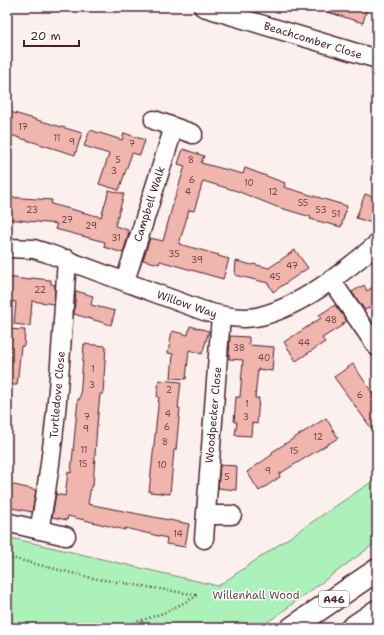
<svg xmlns="http://www.w3.org/2000/svg" width="384" height="635" font-family="'Shantell Sans',sans-serif">
<style>
.green{fill:#acf0ba;stroke:#7b8872}
.building{fill:#f0b5ad;stroke:#4a1f2b}
.lines{fill:none;stroke-linecap:round;stroke-linejoin:round}
.minor-casing{stroke:#4a1f2b;stroke-width:21}
.highway-casing{stroke:#4a1f2b;stroke-width:25}
.path{stroke:#4a1f2b;stroke-width:2.5;stroke-dasharray:1 3;stroke-linecap:butt}
.minor{stroke:#fff;stroke-width:18}
.highway{stroke:#fff;stroke-width:22}
.labels{text-anchor:middle;stroke-width:3;stroke-linejoin:round;paint-order:stroke}
.number-label{font-size:9px;fill:#74444c}
.shield{fill:#fff;stroke:#80626b;stroke-width:1}
.shield-label{font-size:10px;font-weight:bold;fill:#4a1f2b}
.street-label{font-size:11px;fill:#4a1f2b;stroke:#fff}
.park-label{font-size:11px;fill:#62534f;stroke:#fff}
</style>
<rect width="100%" height="100%" fill="#fcf0ef"/>
<filter id="ink" filterUnits="userSpaceOnUse"><feTurbulence type="fractalNoise" baseFrequency=".025" numOctaves="2"/><feDisplacementMap in="SourceGraphic" scale="8" xChannelSelector="R" yChannelSelector="G"/><feConvolveMatrix kernelMatrix="1 2 1 2 8 2 1 2 1" color-interpolation-filters="sRGB"/></filter>
<g filter="url(#ink)">
<path class="green" d="M377,478v64l-109,80 -12,6h-249v-91l211,49z"/>
<path class="building" d="M324,7h43l-4,16 -39,-12z
M7,111l75,22 -7,22 -68,-21z
M90,130l32,10 2,-7 21,7 -5,15 -8,-2 -13,37 -20,-6 10,-30 -25,-8z
M183,149l21,7 -3,7 42,11 2,-6 40,15 -1,4 63,19 -6,21 -31,-8 1,-2 -34,-10 -40,-16 -34,-10 -9,30 -5,-1 -10,34 40,11 -1,1 11,3 -6,20 -63,-18 -1,3 -16,-4 7,-22 13,3 10,-37 12,-38 -7,-2z
M109,190l15,4 -9,32 13,4 -1,2h2l-6,21 -19,-6 1,-5 -50,-13 2,-5 -50,-5v-22l45,3 -1,4 50,13z
M365,194l12,4v11l-5,14 -16,-5z
M295,250l13,18 -35,24 -5,-9 -33,-8 1,-14 16,4 1,-1 16,4z
M7,277l23,3 1,-2 20,2v4l4,1 -1,19 -22,-3 -2,25 -16,-2 2,-22 -9,-1z
M377,284v19l-12,7 -13,-18 12,-7 3,6z
M76,291l17,5 -2,9 24,6 -4,14 -37,-11z
M335,305l12,16 -5,3 1,1 -21,13 3,4 -29,19 -12,-19 37,-24 -2,-3z
M190,326l19,5 -7,23 -13,-4 -3,29 -15,-1 2,-24 -5,-1 4,-22 16,4z
M7,329l18,1 -1,16h-3l-4,39h-10z
M230,336l19,1v8l25,2 -2,24 -14,-2 -3,29h4l-2,26 -5,-1 -1,13 -16,-1 2,-13h-3l2,-25h4l3,-37 -14,-1z
M84,344l22,2 -3,48h-3l-3,31 -4,61h-2l-3,18 101,20 -4,23 -19,-3 1,-6 -42,-10v2l-57,-14 -1,4 -15,-3 4,-23 9,2 3,-24 3,1 7,-74h2z
M353,364l24,36v36l-43,-59z
M159,380l22,2 -3,26h2l-4,42h-2l-4,44 -21,-2 10,-95h-2z
M326,418l12,20 -59,36 1,3 -21,14 -12,-19 26,-18 -1,-2z
M220,465l17,1 -1,24 -18,-2z
M10,484l26,6 -4,22 -25,-5z"/>
<g class="lines">
<defs>
<path id="minor" d="M203,7l174,52
M154,120l39,14
M7,248l27,1 13,4 157,58c17,5 35,9 52,6 42,-8 89,-46 121,-73
M331,280l46,67
M125,281l49,-154
M206,515h26
M10,523l56,13
M39,530c18,-89 22,-180 28,-271
M204,539l17,-223"/>
<path id="highway" d="M292,628l85,-58
M352,628l25,-17"/>
</defs>
<use href="#minor" class="minor-casing"/>
<use href="#highway" class="highway-casing"/>
<path class="path" d="M7,557l85,21 105,17
M119,628l47,-16 31,-16"/>
<use href="#minor" class="minor"/>
<use href="#highway" class="highway"/>
</g>
</g>
<g class="labels">
<g class="number-label">
<text x="23" y="130">17</text>
<text x="57" y="141">11</text>
<text x="72" y="145">9</text>
<text x="132" y="147">7</text>
<text x="118" y="163">5</text>
<text x="191" y="163">8</text>
<text x="114" y="174">3</text>
<text x="192" y="183">6</text>
<text x="249" y="186">10</text>
<text x="188" y="195">4</text>
<text x="273" y="195">12</text>
<text x="303" y="206">55</text>
<text x="32" y="213">23</text>
<text x="321" y="213">53</text>
<text x="336" y="217">51</text>
<text x="67" y="223">27</text>
<text x="91" y="229">29</text>
<text x="116" y="241">31</text>
<text x="174" y="257">35</text>
<text x="197" y="263">39</text>
<text x="292" y="269">47</text>
<text x="275" y="280">45</text>
<text x="40" y="293">22</text>
<text x="331" y="323">48</text>
<text x="304" y="346">44</text>
<text x="239" y="351">38</text>
<text x="264" y="361">40</text>
<text x="93" y="372">1</text>
<text x="92" y="388">3</text>
<text x="169" y="393">2</text>
<text x="360" y="398">6</text>
<text x="247" y="407">1</text>
<text x="168" y="417">4</text>
<text x="87" y="420">7</text>
<text x="246" y="420">3</text>
<text x="167" y="430">6</text>
<text x="86" y="432">9</text>
<text x="318" y="440">12</text>
<text x="165" y="445">8</text>
<text x="84" y="453">11</text>
<text x="294" y="454">15</text>
<text x="83" y="467">15</text>
<text x="162" y="468">10</text>
<text x="268" y="474">9</text>
<text x="227" y="480">5</text>
<text x="178" y="537">14</text>
</g>
<rect class="shield" x="319" y="591" width="30" height="16" rx="3"/>
<g class="shield-label">
<text x="334" y="603">A46</text>
</g>
<g class="street-label">
<text transform="translate(313 40) rotate(17)" y="4">Beachcomber Close</text>
<text transform="translate(149 204) rotate(-72)" y="4">Campbell Walk</text>
<text transform="translate(187 304) rotate(19)" y="4">Willow Way</text>
<text transform="translate(57 395) rotate(-85)" y="4">Turtledove Close</text>
<text transform="translate(213 415) rotate(-85)" y="4">Woodpecker Close</text>
</g>
<g class="park-label">
<text x="256" y="599">Willenhall Wood</text>
</g>
</g>
<rect width="384" height="635" fill="none" stroke="#fff" stroke-width="24"/>
<rect x="12" y="12" width="360" height="611" fill="none" stroke="#4a1f2b" stroke-width="1.5" filter="url(#ink)"/>
<path d="M24 40v6h55v-6" fill="none" stroke="#4a1f2b" stroke-width="2"/>
<text x="30" y="40" font-size="12" fill="#4a1f2b" stroke="#ffffff" stroke-width="3" paint-order="stroke">20 m</text>
</svg>
